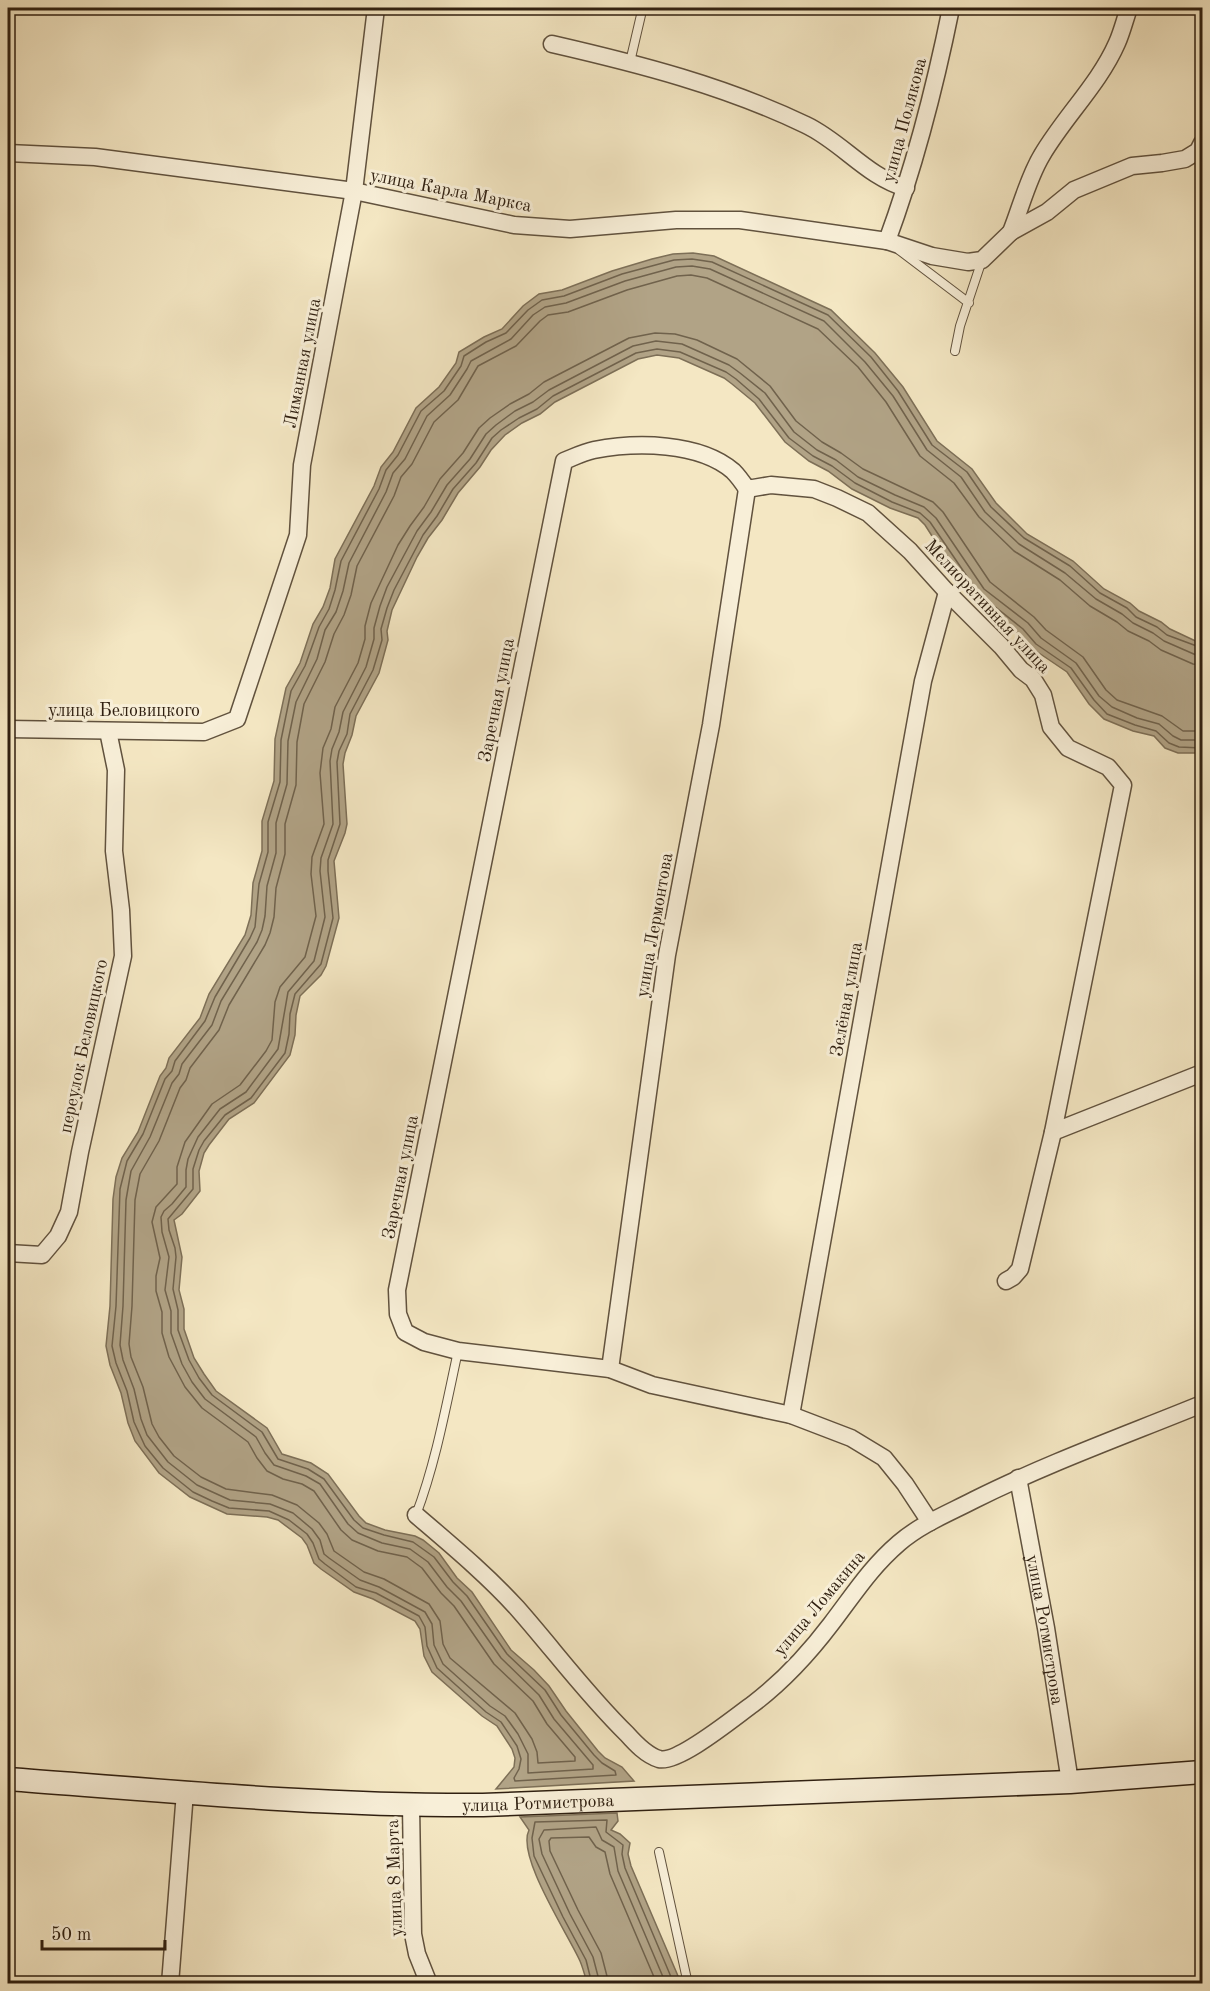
<svg xmlns="http://www.w3.org/2000/svg" width="1210" height="1991" font-family="'Old Standard TT',serif">
<style>
.water{fill:#b1a386;stroke:#7d6f57;stroke-width:1.5}
.lines{fill:none;stroke-linecap:round;stroke-linejoin:round}
.shore{stroke:#70624c;stroke-width:1.5}
.lane-casing{stroke:#61523e;stroke-width:10}
.street-casing{stroke:#61523e;stroke-width:19}
.secondary-casing{stroke:#302011;stroke-width:25}
.lane{stroke:#f8efd8;stroke-width:8}
.street{stroke:#f8efd8;stroke-width:16}
.secondary{stroke:#f8efd8;stroke-width:22}
.labels{text-anchor:middle;stroke-width:6;stroke-linejoin:round;paint-order:stroke}
.street-label{font-size:18px;fill:#302011;stroke:#f8efd8}
</style>
<rect width="100%" height="100%" fill="#f4e7c3"/>
<filter id="stains"><feTurbulence type="fractalNoise" baseFrequency=".00333" numOctaves="4"/><feColorMatrix values="0 0 0 0 .2 0 0 0 0 .09 0 0 0 0 .02 0 0 0 .5 -.17"/></filter>
<radialGradient id="worn" r=".72"><stop offset=".6" stop-color="#630" stop-opacity="0"/><stop offset="1" stop-color="#630" stop-opacity=".3"/></radialGradient>
<path class="water" d="M693,253l21,3 117,54 44,43 28,34 34,54 35,28 24,34 31,31 46,27 31,28 26,14 9,8 22,11 9,7 32,15v109h-24l-13,-5 -11,-12 -21,-5 -29,-12 -15,-15 -22,-32 -34,-23 -8,-6 -6,-9 -44,-35 -13,-16 -37,-58 -7,-7 -28,-10 -38,-19 -24,-18 -19,-10 -24,-19 -30,-39 -23,-19 -8,-6 -45,-20 -22,-3 -19,4 -83,43 -15,12 -18,9 -17,12 -14,15 -11,17 -22,26 -16,27 -14,18 -11,19 -25,53 -5,21 1,9 -9,33 -23,43 -4,19 -7,18 -2,11 4,60 -2,9 -11,28 5,57 -13,48 -5,9 -21,21 -4,19 -1,20 -5,20 -36,48 -25,16 -20,26 -5,8 -5,18 1,20 -18,23 -8,6 8,37 -3,33 5,19v20l10,29 10,16 12,17 51,37 15,26 29,9 17,11 31,42 7,7 19,7 30,6 8,4 16,13 18,25 15,14 39,58 23,20 15,16 17,25 32,40 7,7 17,9 12,14 -138,8 18,-22 1,-9 -3,-9 -15,-23 -15,-10 -50,-44 -8,-16 -4,-27 -5,-8 -42,-22 -19,-7 -33,-23 -7,-6 -7,-18 -5,-7 -24,-18 -11,-3 -40,-3 -37,-17 -31,-24 -24,-32 -7,-18 -7,-30 -11,-28 -4,-19 4,-40 3,-107 3,-22 6,-19 16,-26 22,-56 6,-8 3,-10 31,-40 9,-24 36,-59 6,-20 2,-32 9,-32v-30l12,-40 1,-42 11,-51 14,-25 13,-39 10,-17 7,-19 5,-29 39,-73 7,-19 12,-15 23,-44 23,-21 17,-24 3,-11 25,-15 18,-8 21,-23 16,-12 23,-4 50,-19 40,-12 21,-5z
M617,1813l1,8 -7,9 9,4 10,9 -2,11 3,12 50,117h-94c-2,-7 -4,-15 -7,-22 -12,-27 -64,-105 -51,-131l-9,-13z"/>
<g class="lines">
<path class="shore" d="M1202,648l-35,-13 -10,-8 -21,-10 -9,-9 -27,-15 -30,-27 -46,-28 -33,-31 -24,-35 -35,-27 -34,-54 -27,-34 -43,-42 -116,-53 -20,-3 -18,1 -52,14 -58,22 -22,4 -14,10 -22,23 -20,9 -22,14 -3,10 -17,25 -23,20 -23,44 -12,15 -7,19 -38,72 -6,29 -6,19 -10,18 -14,39 -14,25 -10,49 -1,42 -12,40v30l-9,32 -4,43 -5,11 -35,59 -10,24 -30,40 -3,10 -7,8 -22,55 -16,27 -7,28 -4,117 -4,40 4,17 11,28 7,31 11,24 18,22 30,24 19,9 17,7 40,3 20,9 18,14 6,9 6,16 6,5 31,23 20,6 43,23 6,11 2,19 10,22 49,44 15,10 16,24 4,13 -2,10 -5,9 1,3 101,-6 -1,-4 -13,-8 -8,-8 -33,-40 -16,-25 -38,-36 -40,-58 -14,-14 -19,-25 -21,-15 -29,-7 -21,-7 -9,-8 -30,-41 -16,-10 -30,-10 -16,-27 -50,-37 -13,-17 -10,-18 -11,-30v-20l-5,-21 3,-32 -1,-9 -6,-18 -1,-11 25,-30v-20l6,-19 5,-9 21,-26 26,-17 34,-45 4,-19 1,-20 5,-20 26,-30 12,-46 -5,-47v-11l12,-36 -3,-62 2,-11 8,-17 3,-20 23,-44 9,-30 -1,-11 6,-21 7,-18 29,-55 14,-19 16,-27 23,-26 16,-25 9,-8 18,-12 18,-9 16,-13 83,-43 21,-4 23,3 46,20 10,7 23,20 30,39 24,18 19,10 23,17 37,19 28,11 10,9 49,72 44,35 13,15 35,24 23,32 13,14 28,11 21,6 13,12 10,4 23,1
M1202,656l-6,-1 -32,-14 -11,-8 -20,-10 -11,-9 -26,-15 -31,-26 -46,-29 -34,-32 -24,-35 -34,-27 -34,-54 -28,-34 -41,-41 -114,-52 -18,-3 -16,1 -51,14 -59,22 -21,4 -12,8 -22,24 -40,22 -4,8 -17,26 -23,21 -22,43 -12,14 -7,19 -37,71 -6,28 -7,21 -11,18 -8,29 -21,43 -8,39 -1,43 -11,39v30l-9,33 -2,30 -3,14 -5,12 -36,59 -9,24 -30,39 -3,10 -7,9 -22,54 -19,34 -5,29 -3,106 -3,39 3,15 11,29 7,30 6,16 21,27 29,23 33,15 40,4 23,9 19,16 8,11 4,14 5,4 31,22 19,7 46,25 7,12 2,21 9,19 47,42 15,10 13,18 10,20v19l65,-4v-4l-39,-46 -15,-24 -38,-37 -40,-57 -14,-14 -19,-25 -18,-13 -28,-6 -24,-10 -10,-9 -28,-40 -14,-8 -32,-11 -9,-12 -9,-16 -51,-38 -13,-17 -10,-18 -11,-31v-22l-6,-21 4,-33 -7,-25 -1,-15 3,-6 8,-7 14,-17v-17l2,-11 10,-22 22,-28 26,-17 32,-43 10,-57 26,-31 11,-44 -5,-46 1,-13 12,-34 -3,-63 2,-12 7,-17 4,-20 23,-45 8,-28v-11l6,-22 7,-19 30,-56 14,-19 16,-27 23,-26 16,-25 10,-9 19,-14 18,-9 16,-12 84,-44 23,-5 26,3 47,21 11,8 25,20 29,39 23,18 19,10 22,17 37,18 29,12 12,11 48,71 44,34 13,15 35,25 23,33 13,11 25,11 22,6 14,12 8,4h21
M1202,665l-9,-1 -32,-14 -12,-9 -21,-10 -11,-9 -27,-16 -30,-26 -46,-29 -35,-34 -25,-34 -34,-27 -34,-54 -28,-35 -40,-38 -111,-51 -16,-3 -14,1 -50,14 -59,22 -20,3 -8,6 -24,25 -38,20 -20,34 -24,22 -22,42 -11,13 -7,19 -37,70 -6,29 -7,20 -10,19 -9,28 -21,42 -7,38 -1,43 -11,39v30l-9,34 -2,29 -4,16 -5,12 -36,60 -10,25 -29,38 -4,12 -6,8 -21,53 -19,33 -5,26 -3,106 -3,38 2,13 12,30 9,37 7,13 15,19 27,21 25,12 46,6 25,10 22,18 8,11 7,17 30,21 20,7 45,25 11,17 3,23 7,14 65,55 17,26 5,13 1,11 37,-2v-4l-28,-33 -14,-23 -39,-37 -40,-58 -13,-13 -19,-25 -15,-11 -29,-6 -26,-11 -11,-10 -27,-39 -12,-7 -19,-5 -16,-8 -10,-13 -9,-16 -46,-34 -17,-21 -16,-30 -7,-24v-21l-6,-21v-15l4,-18 -8,-36 4,-15 21,-23v-17l8,-25 27,-38 28,-19 26,-34 6,-11 3,-38 5,-15 25,-30 11,-41 -5,-42 1,-17 12,-33 -4,-51 3,-25 8,-19 4,-22 23,-44 7,-24v-13l6,-23 27,-58 12,-19 14,-19 16,-28 23,-26 16,-25 11,-10 20,-14 19,-10 15,-12 85,-44 26,-5 20,1 22,6 40,19 33,27 26,35 26,21 19,11 22,16 70,33 10,10 47,70 44,35 12,13 37,27 23,33 11,10 45,16 21,15h19
M592,1984l-6,-24 -23,-43 -29,-61 -2,-18 3,-16 72,-2 -1,12 17,13 -1,9 3,14 49,116
M600,1984l-7,-27 -23,-43 -28,-60 -3,-15 5,-9 52,-3 6,13 12,7 4,24 48,113
M609,1984l-8,-31 -23,-43 -28,-59 -1,-10 2,-3 38,-1 7,10 9,5 5,22 47,110"/>
<defs>
<path id="lane" d="M630,62l11,-47
M899,250l70,53
M955,351l5,-25 22,-66
M416,1515c20,-53 30,-109 42,-164
M659,1852l29,132"/>
<g id="street">
<path d="M552,44c87,20 173,42 254,81 36,17 61,52 100,63"/>
<path d="M8,153l87,4 259,34 160,34 56,4 106,-9h64l147,21 45,15 36,6 14,-2 29,-28 36,-20 27,-22 58,-24 30,-3 23,-4 13,-8 4,-8"/>
<path d="M1011,232c10,-25 17,-54 31,-77 23,-39 57,-71 75,-112 5,-11 8,-24 12,-35"/>
<path d="M887,241c28,-76 48,-154 64,-233"/>
<path d="M8,729l196,3 33,-13 61,-184 4,-70 52,-274 22,-183"/>
<path d="M8,1253l34,2 16,-19 11,-24 11,-60 43,-196 -2,-46 -7,-59 2,-81 -8,-39"/>
<path d="M1006,1281l7,-4 7,-8 33,-137"/>
<path d="M610,1369l57,-414 44,-230 36,-236"/>
<path d="M791,1415l117,-651 15,-83 24,-89"/>
<path id="s1" d="M1018,1478l28,150 24,154"/>
<path d="M416,1515c35,30 70,59 101,93 37,42 70,87 110,126 8,9 19,21 32,25 19,5 77,-43 94,-55 29,-22 56,-51 78,-80 23,-30 39,-56 68,-81 22,-19 50,-30 75,-43 74,-37 152,-65 228,-96"/>
<path d="M930,1522l-25,-38 -21,-26 -33,-20 -60,-23 -139,-30 -42,-16 -152,-18 -34,-9 -19,-10 -7,-18 -1,-24 167,-829c10,-4 20,-9 30,-11 42,-8 105,-8 139,21 5,5 10,12 14,18l24,-4 43,4 23,9 31,15 42,38 37,41 54,54 20,24 12,9 10,16 8,32 17,21 40,19 15,18 -70,347 149,-59"/>
<path d="M411,1805l2,129 4,20 12,30"/>
<path d="M170,1984l15,-192"/>
</g>
<g id="secondary">
<path id="s2" d="M8,1779c158,12 316,27 475,26l587,-23 132,-10"/>
</g>
</defs>
<use href="#lane" class="lane-casing"/>
<use href="#street" class="street-casing"/>
<use href="#secondary" class="secondary-casing"/>
<use href="#lane" class="lane"/>
<use href="#street" class="street"/>
<use href="#secondary" class="secondary"/>
</g>
<g class="labels">
<g class="street-label">
<text transform="translate(904 120) rotate(-75)" y="6">улица Полякова</text>
<text transform="translate(451 190) rotate(11)" y="6">улица Карла Маркса</text>
<text transform="translate(302 363) rotate(-79)" y="6">Лиманная улица</text>
<text transform="translate(988 606) rotate(47)" y="6">Мелиоративная улица</text>
<text transform="translate(496 700) rotate(-79)" y="6">Заречная улица</text>
<text x="124" y="716">улица Беловицкого</text>
<text transform="translate(654 925) rotate(-80)" y="6">улица Лермонтова</text>
<text transform="translate(846 999) rotate(-80)" y="6">Зелёная улица</text>
<text transform="translate(83 1046) rotate(-78)" y="6">переулок Беловицкого</text>
<text transform="translate(400 1177) rotate(-79)" y="6">Заречная улица</text>
<text transform="translate(819 1603) rotate(-50)" y="6">улица Ломакина</text>
<text dy="6" stroke="none"><textPath href="#s1" startOffset="154">улица Ротмистрова</textPath></text>
<text dy="6" stroke="none"><textPath href="#s2" startOffset="531">улица Ротмистрова</textPath></text>
<text transform="translate(394 1878) rotate(-92)" y="6">улица 8 Марта</text>
</g>
</g>
<rect width="1210" height="1991" fill="none" stroke="#f4e7c3" stroke-width="30"/>
<rect x="9" y="9" width="1192" height="1973" fill="none" stroke="#302011" stroke-width="3"/>
<rect x="15" y="15" width="1180" height="1961" fill="none" stroke="#302011" stroke-width="1.5"/>
<path d="M42 1940v9h123v-9" fill="none" stroke="#302011" stroke-width="3"/>
<text x="51" y="1940" font-size="18" fill="#302011" stroke="#f8efd8" stroke-width="4.5" paint-order="stroke">50 m</text>
<rect width="100%" height="100%" filter="url(#stains)"/>
<rect width="100%" height="100%" fill="url(#worn)"/>
</svg>
